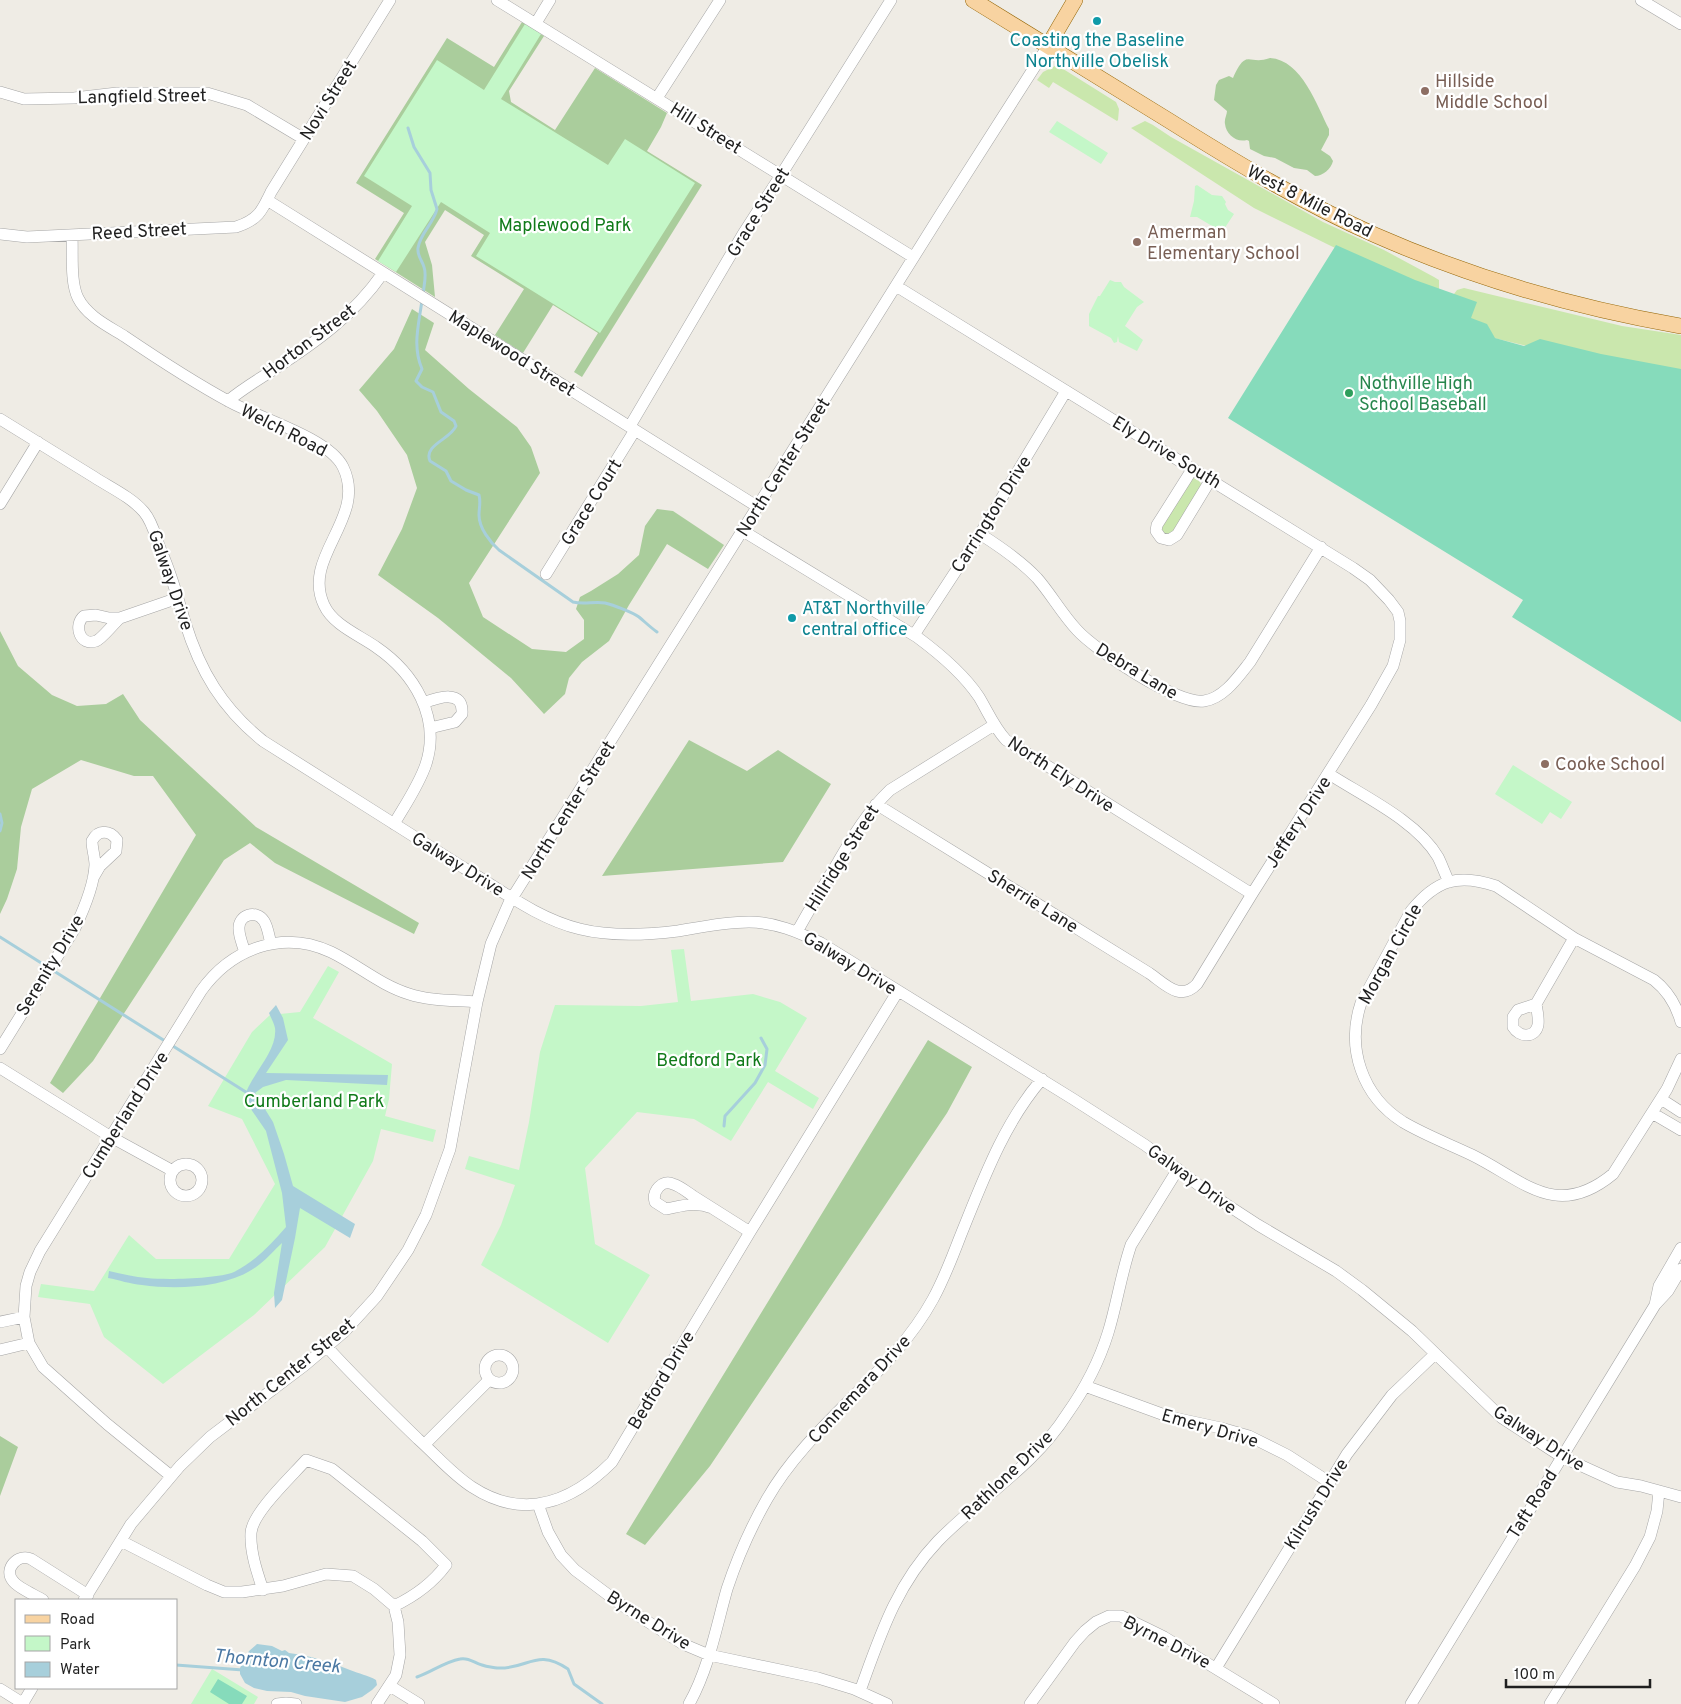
<svg xmlns="http://www.w3.org/2000/svg" width="1681" height="1704" font-family="Overpass,sans-serif">
<style>
.grass{fill:#cae7ad}
.forest{fill:#aacd9c}
.park{fill:#c4f7c8}
.pitch{fill:#86dbbb}
.water{fill:#a7cfdb}
.lines{fill:none;stroke-linecap:round;stroke-linejoin:round}
.stream{stroke:#a7cfdb;stroke-width:3}
.minor-casing{stroke:#a6a6a6;stroke-width:12}
.major-casing{stroke:#946505;stroke-width:16}
.minor{stroke:#fff;stroke-width:11}
.major{stroke:#f8d3a1;stroke-width:15}
.culture-dot{fill:#0f9aa8;stroke:#fff;stroke-width:2}
.education-dot{fill:#8d6e63;stroke:#fff;stroke-width:2}
.leisure-dot{fill:#2e9e5b;stroke:#fff;stroke-width:2}
.labels{text-anchor:middle;stroke-width:4.5;stroke-linejoin:round;paint-order:stroke}
.culture-label{font-size:18px;fill:#0d838f;stroke:#fff}
.education-label{font-size:18px;fill:#785e54;stroke:#fff;text-anchor:start}
.street-label{font-size:18px;fill:#1f1f1f;stroke:#fff}
.park-label{font-size:18px;fill:#107a19;stroke:#fff}
.leisure-label{font-size:18px;fill:#27864d;stroke:#fff;text-anchor:start}
.water-label{font-size:19px;font-style:italic;fill:#4b78a3;stroke:#fff}
</style>
<rect width="100%" height="100%" fill="#efece5"/>
<path class="grass" d="M1055,66l5,1 56,35 3,7 -1,11 -1,1 -64,-39 -4,6 -12,-8 6,-8z
M1145,121l8,4 18,12 152,85 61,28 50,27 5,3v16l-108,-50 -77,-38 -123,-80z
M1464,288l158,38 59,9v48l-187,-45 -7,-13 -15,13 -18,-44 3,-4z
M1193,478l6,2 3,6 -29,46 -4,3 -8,-3 1,-7z"/>
<path class="forest" d="M522,22l22,14 -35,55 2,11 44,28 40,-62 72,45 -6,14 -14,24 55,34 -120,192 -8,-5 24,-39 -45,-28 -30,48 -28,-18 29,-46 -53,-33 13,-21 -39,-25 -20,32 7,23 3,32 -60,-38 29,-46 -48,-30 91,-145 47,29z
M1270,58c32,2 47,48 59,71v6l-8,15 9,6 3,5c-2,8 -10,15 -18,15l-8,-6 -13,-2 -19,-10 -11,-2 -14,-7 -1,-8 -2,-1c-11,3 -21,-6 -22,-16 -1,-5 2,-9 2,-13l-13,-11 2,-15 3,-5 10,-4 4,2c14,-31 15,-12 37,-20z
M412,309l22,14 -9,27 44,39 48,38 14,20 9,26 -71,110 14,34 49,32 34,3 18,-13v-19l-8,-11 4,-12 11,-6 27,-17 21,-19 6,-29 12,-17 16,2 51,34 -16,24 -41,-25 -38,61 -20,36 -27,21 -13,16 -4,16 -21,20 -33,-36 -73,-60 -60,-43 24,-46 15,-41 -10,-33 -30,-44 -18,-21 35,-41z
M0,631l18,35 34,29 25,11 29,-2 17,-10 17,26 116,107 163,96 -5,11 -139,-71 -25,-20 -26,17 -131,201 -30,32 -13,-10 146,-248 -43,-59h-19l-53,-16 -49,29 -11,38 -4,42 -10,30 -7,15z
M689,740l58,31 31,-21 53,34 -48,78 -181,14z
M928,1040l44,27 -25,46 -237,353 -65,79 -19,-11z
M0,1436l18,11 -18,49z"/>
<path class="park" d="M525,24l16,10 -40,65 107,66 17,-26 70,44 -95,150 -124,-77 14,-23 -49,-31 -45,70 -18,-11 34,-55 -48,-30 73,-116 47,30z
M1057,121l51,32 -7,11 -52,-32z
M1197,185l15,10 10,1 4,6 -1,2 3,6 6,4 -12,18 -25,-15h-7l4,-16 1,-15z
M1110,280l5,2h6l3,5 20,15 -7,5 -12,19 18,14 -6,11 -18,-9 -1,-6 -1,6 -3,1 -3,-5 -22,-12v-12l9,-18h2z
M1513,765l59,37 -11,17 -11,-7 -8,12 -47,-30z
M684,949l7,52 62,-7 27,8 27,16 -32,53 44,27 -6,11 -45,-27 -37,59 -37,-22 -57,-7 -52,56 10,76 55,31 -42,68 -127,-78 20,-40 14,-40 -50,-16 4,-13 50,14 10,-48 11,-70 15,-47 86,1 37,-4 -7,-52z
M328,966l11,6 -26,46 79,46 -3,35 -4,17 51,14 -3,12 -52,-13 -8,32 -48,86 -71,68 -91,69 -59,-47 -14,-33 -52,-7 3,-13 53,7 35,-56 27,24h73l46,-75 -33,-65 -34,-13 44,-74 18,-17 30,-3z
M212,1669l46,28 -4,7h-63z"/>
<path class="pitch" d="M1336,245l79,35 62,22 -6,16 16,6 8,14 29,8 16,-7 61,15 80,15v353l-169,-105 11,-17 -295,-182z
M218,1679l29,17 -5,8h-13l-19,-12z"/>
<path class="water" d="M276,1005l7,13 5,22 -22,33 122,2 -1,10 -101,-5 -23,7 -8,6 18,29 11,32 9,32 62,38 -5,14 -50,-30 -5,30 -13,62 -7,8 -1,-15 8,-50c-7,6 -14,15 -22,21 -29,24 -82,26 -118,21 -12,-1 -23,-5 -34,-7l1,-7c13,3 26,6 38,7 19,2 70,1 87,-6 21,-10 37,-28 52,-45l-4,-34 -16,-62 -22,-32c5,-23 34,-47 31,-71 -1,-5 -4,-10 -6,-15z
M257,1644l15,2 10,5 3,-1 4,3c23,3 40,9 61,17 9,4 18,5 26,10l1,5 -5,5 -10,7 -17,5 -40,-6 -14,-4 -24,-1 -13,-3 -9,-5 -5,-9v-6l9,-17z"/>
<g class="lines">
<path class="stream" d="M408,128l6,19 16,26 1,17 6,19c-3,14 -17,24 -19,39 -1,8 4,12 6,19 3,8 0,18 -1,27
M422,300c-3,24 -10,46 0,69l-6,12 6,6 11,5 8,20 13,9 2,5c-5,13 -33,19 -26,35l16,10 5,10 15,9 13,5c2,7 0,13 0,20 0,13 11,27 20,35l74,52c11,3 21,-1 32,1 8,2 27,9 34,14 6,5 11,10 18,15
M0,814l2,9 -2,8
M0,937l249,157
M724,1126l1,-10 30,-33 10,-18 2,-16 -6,-11
M176,1665l67,5
M417,1677c15,-5 27,-15 43,-18 9,-2 14,4 22,6 5,2 10,2 15,3 31,2 39,-21 71,1l6,15 28,20"/>
<defs>
<path id="minor" d="M497,0l416,257
M1641,0l40,24
M536,23l14,-23
M0,92l24,7 50,-1 43,-5h90l40,12 57,34
M657,98l63,-98
M267,200l491,307
M0,234l27,3 209,-10c22,-7 26,-16 35,-35l119,-192
M72,235c1,18 -2,47 6,63 9,18 30,28 46,38 34,23 69,46 106,66 29,16 99,36 113,65 25,51 -42,89 -19,138 9,20 35,30 52,42 38,26 65,70 50,117 -7,21 -21,41 -32,60
M228,401c14,-12 30,-21 45,-31 43,-28 80,-54 110,-97
M0,419c31,19 63,39 94,58 17,11 37,20 50,35 10,12 12,28 18,41 10,23 16,46 23,69 15,49 37,86 78,119 67,42 134,85 201,127 37,22 74,51 116,61 32,8 66,6 98,2 23,-4 47,-9 71,-9 26,0 49,10 72,21l252,156 72,46 67,50 46,30 78,46 26,19 50,41 90,87 60,39 55,25 24,4 40,11
M630,426l113,-192 38,-59 110,-175
M1193,468l-36,57 -1,6 5,7 8,2 8,-5 34,-56
M0,504l38,-62
M743,531l174,106c23,17 46,36 62,60 9,15 15,30 27,43l246,154
M980,534c19,12 41,27 57,44 14,16 25,36 40,52 18,20 100,75 127,71 20,-3 34,-24 46,-39l71,-115
M546,574l89,-144
M120,618c-7,6 -18,21 -24,23 -16,6 -23,-16 -12,-25l12,-1 13,3h11l58,-20
M914,635l66,-101 86,-143
M423,703c14,-5 41,-15 39,11l-7,8 -25,6
M1329,774c34,22 88,47 109,83 4,8 7,17 11,25
M876,804l273,169c16,11 31,29 48,11l55,-90 119,-189 22,-39 7,-26v-19l-2,-9 -9,-12 -19,-20 -17,-12 -457,-282
M797,932c13,-24 27,-47 41,-70 15,-26 30,-51 52,-72l104,-65
M245,953c-2,-8 -6,-16 -6,-24 -1,-14 17,-20 25,-8 4,6 5,16 7,23
M1536,1004c1,6 3,14 2,21 -3,14 -19,12 -25,2v-10l5,-7 18,-6 38,-66
M1681,1022c-5,-18 -13,-31 -27,-42l-80,-42 -78,-52c-38,-13 -60,-6 -85,25l-50,92c-15,45 1,93 42,119 22,13 46,22 69,33 51,25 84,66 141,19l54,-85 14,-30
M0,1049l75,-121c9,-19 19,-42 20,-63 0,-8 -3,-16 -3,-24 6,-12 18,-11 25,-1l-1,11 -16,15 -7,12
M0,1068l111,69 62,34
M1661,1099l20,13
M1652,1113l29,17
M170 1180a16 16 0 1 1 32 0a16 16 0 1 1-32 0Z
M712,1208c-17,-7 -30,-2 -46,1l-11,-7c-3,-11 7,-23 18,-18 7,2 14,8 20,12 19,12 38,24 57,36
M1655,1305l4,-19 22,-38
M0,1322l24,-5
M327,1347c29,32 60,62 91,92 18,16 34,35 54,48 52,34 100,15 140,-25l138,-230 148,-241
M0,1350l29,-7
M485 1369a14 14 0 1 1 28 0a14 14 0 1 1-28 0Z
M1085,1386l85,31 51,11 28,8 38,19 42,27
M425,1444l64,-64
M171,1476l-64,-52 -64,-57 -14,-24 -5,-26 2,-31 4,-14 10,-21 161,-260c30,-42 81,-62 130,-39 27,13 49,33 78,42 21,7 45,6 68,8
M538,1504l10,28 13,23 14,15 48,36 60,38 26,11 109,23 36,11 33,15
M121,1541l86,44 17,7h18l41,-6 43,-12 27,2 21,13 20,17 4,16 2,33 -4,20 -19,29
M263,1590c-6,-18 -13,-38 -12,-57 1,-20 41,-57 55,-73l26,9 90,72 24,24c-14,19 -31,31 -52,41
M43,1600c-8,-5 -25,-12 -30,-19 -10,-12 5,-28 18,-22l57,36
M84,1600l47,-76 49,-58 30,-29 95,-72 39,-33 33,-36 31,-46 18,-35 24,-66 27,-147 14,-58 18,-41 433,-691 106,-166
M1216,1668l131,-214 45,-59 43,-41
M390,1686l29,18
M0,1689l24,15
M860,1691c20,-55 36,-106 78,-150 42,-43 96,-75 129,-127 17,-24 32,-52 41,-81 9,-29 13,-59 23,-88l47,-76
M23,1703l9,-15
M277,1704l9,-1 10,1
M689,1704c20,-36 27,-76 38,-115 10,-30 24,-62 40,-90 44,-77 124,-123 166,-200 11,-20 19,-41 27,-62 22,-54 43,-113 82,-158
M1030,1704l45,-62 10,-11 11,-9 13,-6h12l43,21 110,67
M1411,1704l244,-399 13,-14 13,-22
M1550,1704l85,-138 15,-29 7,-26 2,-20"/>
<path id="major" d="M973,0c65,40 130,80 195,120 67,42 135,83 207,115 98,43 201,73 306,91
M1048,46l27,-46"/>
</defs>
<use href="#minor" class="minor-casing"/>
<use href="#major" class="major-casing"/>
<use href="#minor" class="minor"/>
<use href="#major" class="major"/>
</g>
<g class="culture-dot">
<circle cx="1097" cy="21" r="5"/>
<circle cx="792" cy="618" r="5"/>
</g>
<g class="education-dot">
<circle cx="1425" cy="91" r="5"/>
<circle cx="1137" cy="242" r="5"/>
<circle cx="1545" cy="764" r="5"/>
</g>
<circle class="leisure-dot" cx="1349" cy="393" r="5"/>
<g class="labels">
<g class="culture-label">
<text x="1097" y="46">Coasting the Baseline<tspan x="1097" dy="21">Northville Obelisk</tspan></text>
<text x="802" y="614" text-anchor="start">AT&amp;T Northville<tspan x="802" dy="21">central office</tspan></text>
</g>
<g class="education-label">
<text x="1435" y="87">Hillside<tspan x="1435" dy="21">Middle School</tspan></text>
<text x="1147" y="238">Amerman<tspan x="1147" dy="21">Elementary School</tspan></text>
<text x="1555" y="770">Cooke School</text>
</g>
<g class="street-label">
<text transform="translate(142 96) rotate(-1)" y="6">Langfield Street</text>
<text transform="translate(328 100) rotate(-58)" y="6">Novi Street</text>
<text transform="translate(706 128) rotate(32)" y="6">Hill Street</text>
<text transform="translate(1310 201) rotate(27)" y="6">West 8 Mile Road</text>
<text transform="translate(758 212) rotate(-58)" y="6">Grace Street</text>
<text transform="translate(139 231) rotate(-3)" y="6">Reed Street</text>
<text transform="translate(309 341) rotate(-37)" y="6">Horton Street</text>
<text transform="translate(512 353) rotate(32)" y="6">Maplewood Street</text>
<text transform="translate(284 430) rotate(27)" y="6">Welch Road</text>
<text transform="translate(1167 452) rotate(31)" y="6">Ely Drive South</text>
<text transform="translate(783 467) rotate(-58)" y="6">North Center Street</text>
<text transform="translate(591 502) rotate(-58)" y="6">Grace Court</text>
<text transform="translate(991 514) rotate(-58)" y="6">Carrington Drive</text>
<text transform="translate(171 580) rotate(71)" y="6">Galway Drive</text>
<text transform="translate(1137 671) rotate(31)" y="6">Debra Lane</text>
<text transform="translate(1061 774) rotate(33)" y="6">North Ely Drive</text>
<text transform="translate(568 810) rotate(-58)" y="6">North Center Street</text>
<text transform="translate(1298 822) rotate(-57)" y="6">Jeffery Drive</text>
<text transform="translate(842 858) rotate(-58)" y="6">Hillridge Street</text>
<text transform="translate(458 864) rotate(32)" y="6">Galway Drive</text>
<text transform="translate(1033 901) rotate(32)" y="6">Sherrie Lane</text>
<text transform="translate(1390 954) rotate(-61)" y="6">Morgan Circle</text>
<text transform="translate(850 963) rotate(31)" y="6">Galway Drive</text>
<text transform="translate(50 965) rotate(-59)" y="6">Serenity Drive</text>
<text transform="translate(125 1115) rotate(-58)" y="6">Cumberland Drive</text>
<text transform="translate(1192 1179) rotate(36)" y="6">Galway Drive</text>
<text transform="translate(290 1372) rotate(-39)" y="6">North Center Street</text>
<text transform="translate(661 1380) rotate(-59)" y="6">Bedford Drive</text>
<text transform="translate(859 1389) rotate(-47)" y="6">Connemara Drive</text>
<text transform="translate(1210 1428) rotate(16)" y="6">Emery Drive</text>
<text transform="translate(1539 1438) rotate(33)" y="6">Galway Drive</text>
<text transform="translate(1007 1475) rotate(-44)" y="6">Rathlone Drive</text>
<text transform="translate(1316 1504) rotate(-58)" y="6">Kilrush Drive</text>
<text transform="translate(1532 1504) rotate(-58)" y="6">Taft Road</text>
<text transform="translate(649 1620) rotate(32)" y="6">Byrne Drive</text>
<text transform="translate(1167 1642) rotate(27)" y="6">Byrne Drive</text>
</g>
<g class="park-label">
<text x="565" y="231">Maplewood Park</text>
<text x="709" y="1066">Bedford Park</text>
<text x="314" y="1107">Cumberland Park</text>
</g>
<g class="leisure-label">
<text x="1359" y="389">Nothville High<tspan x="1359" dy="21">School Baseball</tspan></text>
</g>
<g class="water-label">
<text transform="translate(277 1660) rotate(5)" y="7">Thornton Creek</text>
</g>
</g>
<rect x="15" y="1599" width="162" height="90" fill="#ffffff" stroke="#a5a5a5"/>
<rect x="25" y="1615" width="25" height="8" fill="#f8d3a1" stroke="#a5a5a5"/>
<text x="60" y="1624" font-size="15" fill="#1f1f1f">Road</text>
<rect x="25" y="1636" width="25" height="15" fill="#c4f7c8" stroke="#a5a5a5"/>
<text x="60" y="1649" font-size="15" fill="#1f1f1f">Park</text>
<rect x="25" y="1662" width="25" height="15" fill="#a7cfdb" stroke="#a5a5a5"/>
<text x="60" y="1674" font-size="15" fill="#1f1f1f">Water</text>
<path d="M1506 1679v8h144v-8" fill="none" stroke="#1f1f1f" stroke-width="2.5"/>
<text x="1514" y="1679" font-size="15" fill="#1f1f1f" stroke="#ffffff" stroke-width="4" paint-order="stroke">100 m</text>
</svg>
